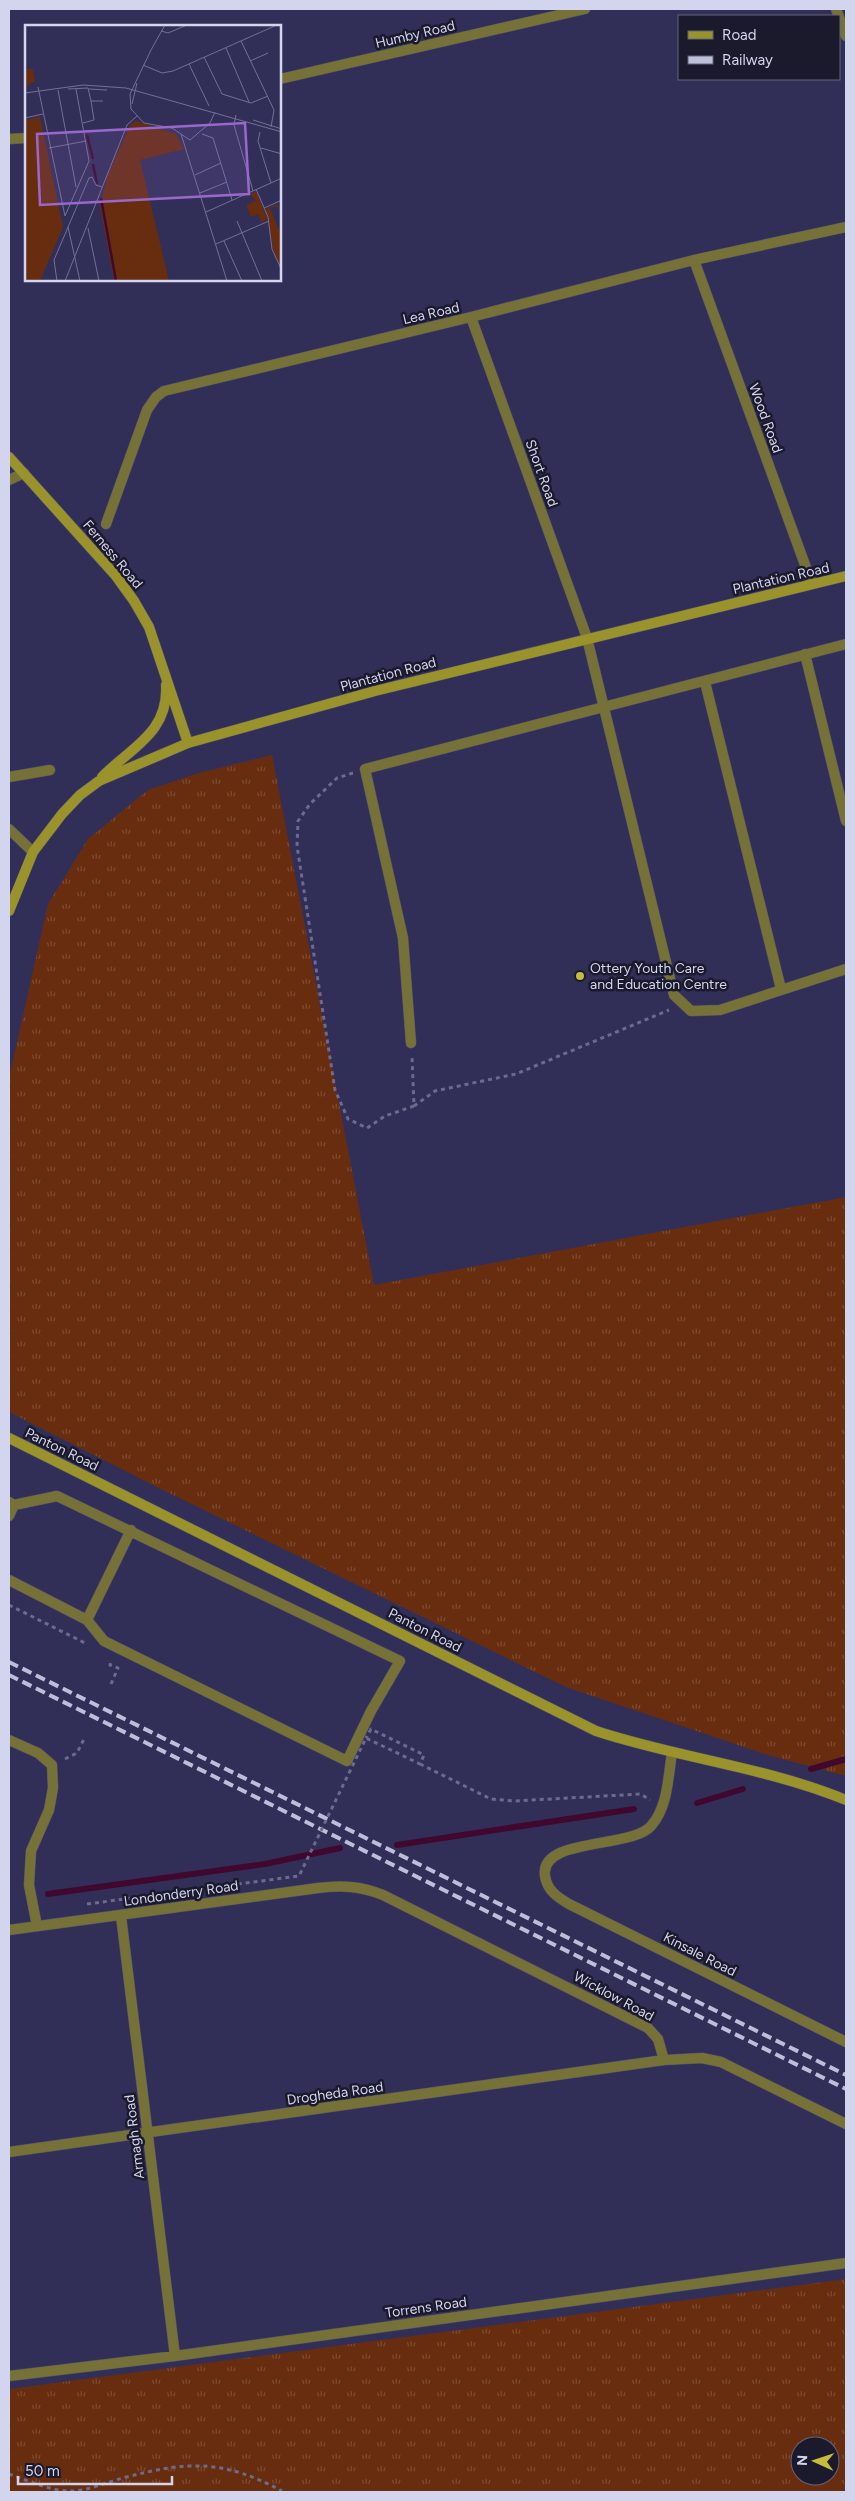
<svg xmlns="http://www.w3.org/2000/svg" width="855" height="2501" font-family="Figtree,sans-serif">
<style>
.grass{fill:url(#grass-tufts);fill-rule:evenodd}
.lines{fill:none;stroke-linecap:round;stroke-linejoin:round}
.stream{stroke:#40082e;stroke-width:6}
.lane-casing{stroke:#4e4d72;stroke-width:11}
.street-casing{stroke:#4e4d72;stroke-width:11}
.secondary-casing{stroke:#4e4d72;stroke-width:11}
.path{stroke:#6c6b8e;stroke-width:3;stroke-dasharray:4 4;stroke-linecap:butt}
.lane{stroke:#767136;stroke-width:10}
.street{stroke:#767136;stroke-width:10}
.secondary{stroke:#9a922b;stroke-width:10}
.rail{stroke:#bdbed9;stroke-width:4;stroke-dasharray:10 5;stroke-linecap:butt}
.path-bridge{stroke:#6c6b8e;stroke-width:3;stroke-dasharray:4 4;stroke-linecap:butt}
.poi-dot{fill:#c6bc3c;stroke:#1b1a2c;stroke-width:2}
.labels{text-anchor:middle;stroke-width:5;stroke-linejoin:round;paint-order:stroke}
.street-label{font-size:14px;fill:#d3d4ed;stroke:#1b1a2c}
.poi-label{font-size:14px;fill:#d3d4ed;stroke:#1b1a2c;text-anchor:start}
.inset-river{fill:none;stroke:#40082e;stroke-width:2.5}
.inset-road{fill:none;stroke:#727193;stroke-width:1}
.view{fill:#9a67cf;fill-opacity:0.15;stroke:#9a67cf;stroke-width:2.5}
.inset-edge{fill:none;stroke:#d3d4ed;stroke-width:2.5}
</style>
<defs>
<pattern id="grass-tufts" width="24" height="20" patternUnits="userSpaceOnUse" patternTransform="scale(1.25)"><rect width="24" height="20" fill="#682d0e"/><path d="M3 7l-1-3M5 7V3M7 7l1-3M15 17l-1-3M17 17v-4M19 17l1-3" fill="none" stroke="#7d4b31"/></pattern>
</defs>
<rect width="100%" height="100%" fill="#312f57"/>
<path class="grass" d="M272,755l102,530 472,-88v579l-75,-20 -205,-69 -407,-199 -150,-76v-334l39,-174 40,-65 60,-49 51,-17z
M846,2279v213h-837v-103zM800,2446h30v30h-30z"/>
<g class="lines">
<path class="stream" d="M811,1769l35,-10
M697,1803l46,-14
M397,1845l237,-36
M48,1894l217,-30 75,-16"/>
<defs>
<path id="lane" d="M9,480l15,-7
M587,638l87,357 17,16 29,-1 126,-41
M805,654l41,167
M705,682l76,307
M9,777l41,-7
M9,829l24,23
M411,1043l-8,-105 -38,-169 481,-125
M9,1502l5,3 43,-9 343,165 -29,50 -24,50 -243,-120 -17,-21 -78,-40
M9,1516l5,-11
M87,1620l44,-90
M9,1740l29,13 14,12 1,23 -4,22 -18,41 -2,34 8,41"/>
<path id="street" d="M836,9l10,27
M280,79l305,-70
M9,139l17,-1
M694,260l118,324
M471,317l116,321
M106,524l41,-114 9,-13 8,-6 307,-74 223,-57 152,-33
M672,1753c-4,24 -4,54 -21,73 -20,23 -112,11 -106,50 2,14 12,21 24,28l277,138
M121,1916l54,440
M9,1930l309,-42c24,-3 42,-2 65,7l265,133 10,11 6,21
M9,2152l655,-92 38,-2 19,4 125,62
M9,2376l166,-20 671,-93"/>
<path id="secondary" d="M9,457l107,119 18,25 15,26 39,116
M102,777c28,-29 67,-44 64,-92
M9,911l24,-59 29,-38 18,-19 19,-14 89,-38 187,-52 471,-115
M9,1438l587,293c82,27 170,36 250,69"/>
</defs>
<use href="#lane" class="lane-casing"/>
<use href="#street" class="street-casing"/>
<use href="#secondary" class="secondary-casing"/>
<path class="path" d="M353,773l-16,5 -27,26 -12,17 -1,25 38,244 13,29 19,9 18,-12 29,-10 -2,-49
M414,1106l21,-15 81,-17 153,-64
M9,1605l76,38
M111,1684l7,-16 -8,-3 1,-3
M65,1759l12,-6 7,-14
M420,1764l71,35 23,2 127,-7 9,6
M9,2474c20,7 41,17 62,17 17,0 36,-9 52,-13 64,-17 99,-19 159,13"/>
<use href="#lane" class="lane"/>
<use href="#street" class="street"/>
<use href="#secondary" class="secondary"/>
<path class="rail" d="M9,1662l837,413
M9,1675l837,414"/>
<path class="path-bridge" d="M87,1904l212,-28 67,-138 54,26 4,-9 -53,-26 -5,9"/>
</g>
<circle class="poi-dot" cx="580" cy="976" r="5"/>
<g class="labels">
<g class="street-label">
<text transform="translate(415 34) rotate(-13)" y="5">Humby Road</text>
<text transform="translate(431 313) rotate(-13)" y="5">Lea Road</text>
<text transform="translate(766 418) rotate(70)" y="5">Wood Road</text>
<text transform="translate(542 473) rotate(70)" y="5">Short Road</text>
<text transform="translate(113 554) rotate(50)" y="5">Ferness Road</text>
<text transform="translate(781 578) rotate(-13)" y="5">Plantation Road</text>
<text transform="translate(388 674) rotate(-15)" y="5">Plantation Road</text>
<text transform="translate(62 1449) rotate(26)" y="5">Panton Road</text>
<text transform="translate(425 1630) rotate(27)" y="5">Panton Road</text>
<text transform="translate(181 1893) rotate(-8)" y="5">Londonderry Road</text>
<text transform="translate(700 1954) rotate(27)" y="5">Kinsale Road</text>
<text transform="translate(614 1996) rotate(28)" y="5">Wicklow Road</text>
<text transform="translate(335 2093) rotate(-8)" y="5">Drogheda Road</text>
<text transform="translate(134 2137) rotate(-97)" y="5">Armagh Road</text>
<text transform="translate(426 2307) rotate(-8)" y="5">Torrens Road</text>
</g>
<g class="poi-label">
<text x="590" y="973">Ottery Youth Care<tspan x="590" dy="16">and Education Centre</tspan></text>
</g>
</g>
<g transform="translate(25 25)">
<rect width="256" height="256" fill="#312f57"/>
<path d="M5,43l3,2 2,11 -10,6v-17zM15,92l23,110 -23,54h-15v-161zM111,96l40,13 8,15 -44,11 29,121h-55l-14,-75 7,-29 23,-52z" fill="#682d0e"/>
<path d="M231,166l11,27 -5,5 -4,-9 -7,3 -5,-12 10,-4 -6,-7zM252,179l3,6 -5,-4 -5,2 11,27v34l-8,-20 -7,-40z" fill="#682d0e"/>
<path class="inset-river" d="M62,110l6,24M68,139l4,20M76,173l15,83"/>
<path class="inset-road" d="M136,6l7,2 19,-8M216,16l33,69 -3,17M201,23l23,54M126,25l-21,44 1,15 13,14 28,5 18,12M126,25l14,-25M179,32l18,37 29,9 17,-7M225,36l18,-8M164,39l20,42M118,40l19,8 11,-2 104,-46M13,62l27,129 24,-55 -13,-72M43,64l20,-1 3,13h12M64,64l18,1M33,65l18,97M0,68l58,-8 43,3 156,44M107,79l5,-21M211,90l-2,10 19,66M0,93l18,-4M228,95l29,9M58,98l11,-3 -3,-19M235,107l-2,9 13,42M156,109l46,147M177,109l11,4 19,62M165,115l20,-17 5,-11M24,123l37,-7M236,123l21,6M170,150l26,-12M231,164l12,28 4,32 10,22M175,168l27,-11M239,183l18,-8M181,187l76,-34M212,196l25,60M43,202l12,54M63,203l11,53M199,216l18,40M191,219l53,-23M32,256l-3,-21 35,-82 3,-1 4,8 6,2M40,256l62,-156 10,-9"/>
<path class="view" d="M220,98l4,71 -209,11 -3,-71z"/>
<rect width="256" height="256" class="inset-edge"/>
</g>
<rect width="855" height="2501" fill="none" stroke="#d3d4ed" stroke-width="20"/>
<rect x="678" y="15" width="162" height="65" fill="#1b1a2c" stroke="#656479"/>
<rect x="688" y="31" width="25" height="8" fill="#9a922b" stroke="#656479"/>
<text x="722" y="40" font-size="15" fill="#d3d4ed">Road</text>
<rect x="688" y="56" width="25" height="8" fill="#bdbed9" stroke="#656479"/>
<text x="722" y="65" font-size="15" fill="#d3d4ed">Railway</text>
<g transform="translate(815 2461) rotate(273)"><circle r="24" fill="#1b1a2c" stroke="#656479"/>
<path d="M0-4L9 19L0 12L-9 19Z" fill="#c6bc3c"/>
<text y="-8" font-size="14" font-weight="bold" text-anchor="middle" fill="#d3d4ed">N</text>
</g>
<path d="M18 2476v8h154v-8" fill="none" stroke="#d3d4ed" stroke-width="2.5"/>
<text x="25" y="2476" font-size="15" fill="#d3d4ed" stroke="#1b1a2c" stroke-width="4" paint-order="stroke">50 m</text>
</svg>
